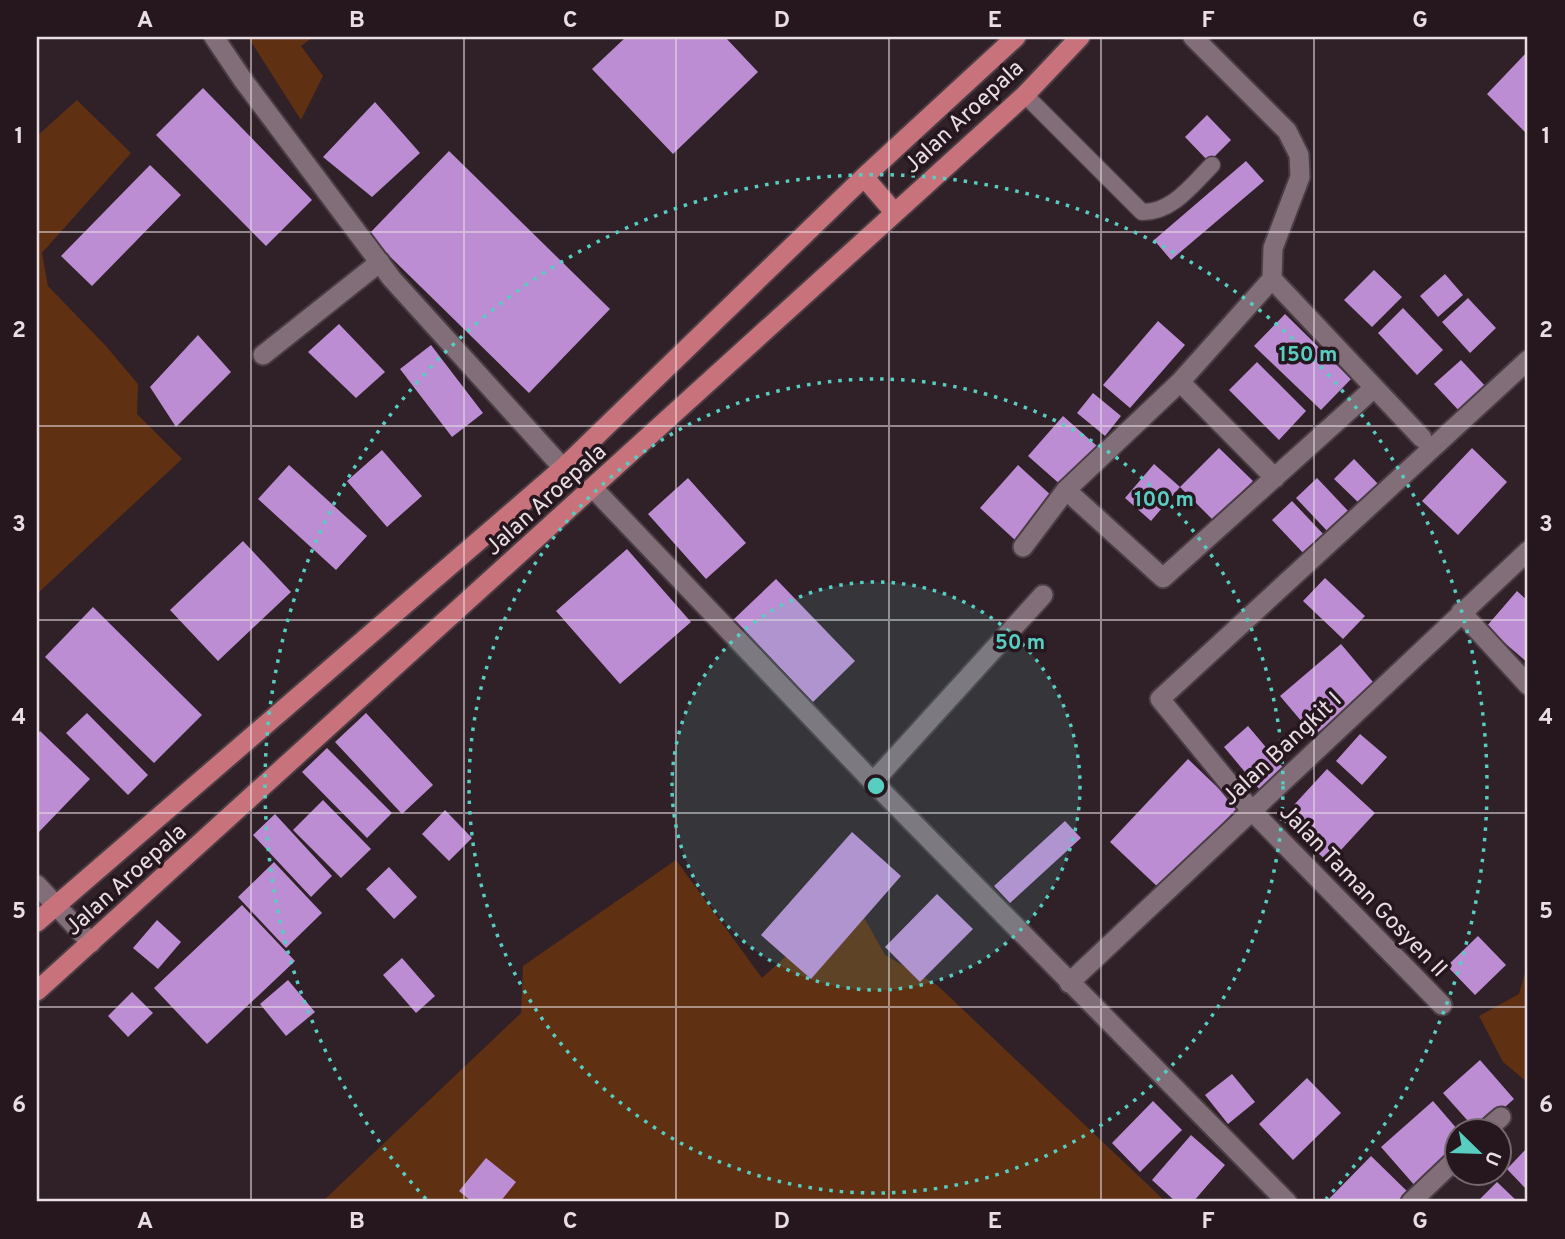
<svg xmlns="http://www.w3.org/2000/svg" width="1565" height="1239" font-family="Overpass,sans-serif">
<style>
.green{fill:#5f3012}
.building{fill:#bc8dd3}
.lines{fill:none;stroke-linecap:round;stroke-linejoin:round}
.service-casing{stroke:#493c43;stroke-width:19}
.minor-casing{stroke:#493c43;stroke-width:23}
.primary-casing{stroke:#493c43;stroke-width:23}
.service{stroke:#826e78;stroke-width:16}
.minor{stroke:#826e78;stroke-width:19}
.primary{stroke:#c8737b;stroke-width:19}
.grid{fill:none;stroke:#e9dee3;stroke-width:2;stroke-opacity:0.55}
.ring{fill:none;stroke:#57cec1;stroke-width:3.5;stroke-dasharray:3.5 7}
.labels{text-anchor:middle;stroke-width:7;stroke-linejoin:round;paint-order:stroke}
.street-label{font-size:23px;fill:#e9dee3;stroke:#26171f}
.centre{fill:#57cec1;stroke:#26171f;stroke-width:3.5}
.ring-label{font-size:21px;text-anchor:middle;font-weight:bold;fill:#57cec1;stroke:#26171f;stroke-width:7;stroke-linejoin:round;paint-order:stroke}
.neatline{fill:none;stroke:#e9dee3;stroke-width:2.5}
.grid-label{font-size:23px;text-anchor:middle;font-weight:bold;fill:#e9dee3}
</style>
<rect width="100%" height="100%" fill="#302028"/>
<path class="green" d="M248,37h65l-12,9 22,30 -22,44z
M77,100l54,53 -89,100 6,33 57,59 33,39 -1,30 45,45 -145,135v-458z
M676,860l86,118 90,-82 33,59 52,30 229,217h-844l199,-189 2,-47z
M1528,962v121l-25,-21 -24,-46 40,-22z"/>
<path class="building" d="M626,37h99l33,35 -85,82 -81,-85z
M1528,51v84l-41,-41z
M203,88l109,112 -46,46 -110,-111z
M375,102l45,51 -48,44 -49,-40z
M1207,115l24,25 -22,22 -24,-25z
M449,151l161,158 -81,84 -161,-158z
M1246,161l18,20 -93,79 -17,-20z
M150,165l31,30 -89,91 -31,-30z
M1374,270l28,27 -30,30 -28,-27z
M1445,274l18,21 -25,22 -18,-21z
M1468,298l28,30 -26,25 -28,-31z
M1403,308l40,42 -26,25 -39,-42z
M1285,314l66,65 -30,31 -67,-64z
M1158,321l27,24 -55,63 -27,-23z
M339,324l46,48 -29,26 -48,-46z
M198,335l33,37 -55,55 -26,-40z
M431,345l52,68 -31,24 -52,-68z
M1461,360l28,30 -27,24 -28,-30z
M1257,362l49,49 -27,29 -50,-50z
M1093,393l28,23 -16,20 -28,-23z
M1063,416l34,30 -35,40 -34,-30z
M1219,448l34,33 -39,40 -34,-34z
M1472,448l35,34 -49,53 -36,-34z
M382,450l40,46 -35,31 -40,-46z
M1354,459l26,27 -19,19 -27,-26z
M1154,464l26,23 -29,34 -26,-23z
M289,465l78,71 -31,34 -78,-71z
M1018,465l35,32 -38,43 -35,-32z
M688,478l58,65 -40,36 -58,-65z
M1317,478l34,36 -21,20 -34,-36z
M1292,501l34,36 -20,19 -34,-36z
M243,541l48,51 -73,69 -48,-51z
M627,549l64,73 -71,62 -64,-73z
M1325,578l40,38 -22,23 -40,-38z
M776,579l79,82 -42,41 -79,-83z
M1517,591l11,10v62l-42,-36z
M93,607l109,108 -48,48 -109,-106z
M1341,644l37,44 -22,12 -42,36 -34,-40z
M87,713l61,62 -20,20 -62,-62z
M366,713l67,72 -31,29 -67,-72z
M1248,726l37,44 -25,20 -36,-43z
M40,731l50,48 -53,55v-99z
M1360,734l27,23 -25,28 -26,-24z
M327,748l65,65 -25,25 -65,-66z
M1188,759l50,48 -77,83 -51,-48z
M1327,769l48,44 -46,50 -48,-44z
M323,800l48,49 -30,29 -48,-48z
M445,810l27,28 -23,23 -27,-27z
M275,814l57,62 -21,21 -58,-62z
M1065,821l16,17 -71,65 -16,-17z
M852,832l49,44 -90,103 -50,-44z
M274,862l48,51 -36,35 -48,-51z
M389,867l28,30 -23,22 -28,-30z
M937,894l36,35 -53,53 -35,-35z
M242,905l53,56 -88,83 -53,-56z
M157,920l24,22 -23,27 -25,-21z
M1478,936l28,29 -31,30 -28,-29z
M402,958l33,38 -19,17 -33,-38z
M288,980l27,32 -29,24 -26,-32z
M132,992l21,21 -25,24 -20,-21z
M1480,1060l34,39 -35,31h-3l-33,-37z
M1232,1074l23,28 -27,22 -23,-29z
M1307,1078l34,35 -48,47 -34,-36z
M1153,1101l29,29 -42,42 -28,-29z
M1433,1101l25,29h-2v21l-40,36 -35,-40z
M1191,1135l34,30 -32,37h-17l-24,-22z
M1528,1147v44l-21,-22z
M1371,1156l41,40 -5,6h-81z
M486,1158l30,24 -16,20h-28l-13,-11z
M1497,1182l21,20h-41z"/>
<g class="lines">
<defs>
<path id="service" d="M1025,95l117,117c30,1 50,-27 70,-47"/>
<path id="minor" d="M214,37l29,43 149,199 171,189
M1193,37l94,94 12,24 1,22 -27,71 -1,31 150,159
M263,355l117,-93
M1180,382l95,96
M593,488l280,294 414,420
M1066,490l97,88 211,-190
M1023,547l43,-57 114,-108 92,-103
M1461,612l67,73
M873,782l170,-187
M37,885l54,58
M1069,983l459,-432
M1442,1005l-191,-195 -91,-111 368,-339
M1486,1130l15,-13
M1411,1202l45,-43"/>
<path id="primary" d="M864,177l30,35
M37,922l526,-454 301,-291 152,-140
M37,991l988,-896 55,-58"/>
</defs>
<use href="#service" class="service-casing"/>
<use href="#minor" class="minor-casing"/>
<use href="#primary" class="primary-casing"/>
<use href="#service" class="service"/>
<use href="#minor" class="minor"/>
<use href="#primary" class="primary"/>
</g>
<path class="grid" d="M251,37v1165M464,37v1165M676,37v1165M889,37v1165M1101,37v1165M1314,37v1165M37,232h1491M37,426h1491M37,620h1491M37,813h1491M37,1007h1491"/>
<circle cx="876" cy="786" r="204" fill="#57cec1" fill-opacity=".12"/>
<g class="ring">
<circle cx="876" cy="786" r="204"/>
<circle cx="876" cy="786" r="407"/>
<path d="M426 1199A611 611 0 1 1 1326 1199"/>
</g>
<g class="labels">
<g class="street-label">
<text transform="translate(963 116) rotate(-43)" y="8">Jalan Aroepala</text>
<text transform="translate(545 499) rotate(-42)" y="8">Jalan Aroepala</text>
<text transform="translate(1281 748) rotate(-43)" y="8">Jalan Bangkit I</text>
<text transform="translate(125 879) rotate(-42)" y="8">Jalan Aroepala</text>
<text transform="translate(1364 890) rotate(46)" y="8">Jalan Taman Gosyen II</text>
</g>
</g>
<circle cx="876" cy="786" r="10" class="centre"/>
<g class="ring-label">
<text x="1308" y="361">150 m</text>
<text x="1164" y="506">100 m</text>
<text x="1020" y="649">50 m</text>
</g>
<rect width="1565" height="1239" fill="none" stroke="#26171f" stroke-width="77"/>
<g transform="translate(1478 1152) rotate(113)"><circle r="33" fill="#26171f" stroke="#74676d" stroke-width="2"/>
<path d="M0-5L12 26L0 18L-12 26Z" fill="#57cec1"/>
<text y="-10" font-size="19" font-weight="bold" text-anchor="middle" fill="#e9dee3">U</text>
</g>
<rect x="38" y="38" width="1488" height="1162" class="neatline"/>
<g class="grid-label">
<text x="145" y="27">A</text>
<text x="357" y="27">B</text>
<text x="570" y="27">C</text>
<text x="782" y="27">D</text>
<text x="995" y="27">E</text>
<text x="1208" y="27">F</text>
<text x="1420" y="27">G</text>
<text x="19" y="143">1</text>
<text x="1546" y="143">1</text>
<text x="19" y="337">2</text>
<text x="1546" y="337">2</text>
<text x="19" y="531">3</text>
<text x="1546" y="531">3</text>
<text x="19" y="724">4</text>
<text x="1546" y="724">4</text>
<text x="19" y="918">5</text>
<text x="1546" y="918">5</text>
<text x="19" y="1112">6</text>
<text x="1546" y="1112">6</text>
<text x="145" y="1228">A</text>
<text x="357" y="1228">B</text>
<text x="570" y="1228">C</text>
<text x="782" y="1228">D</text>
<text x="995" y="1228">E</text>
<text x="1208" y="1228">F</text>
<text x="1420" y="1228">G</text>
</g>
</svg>
